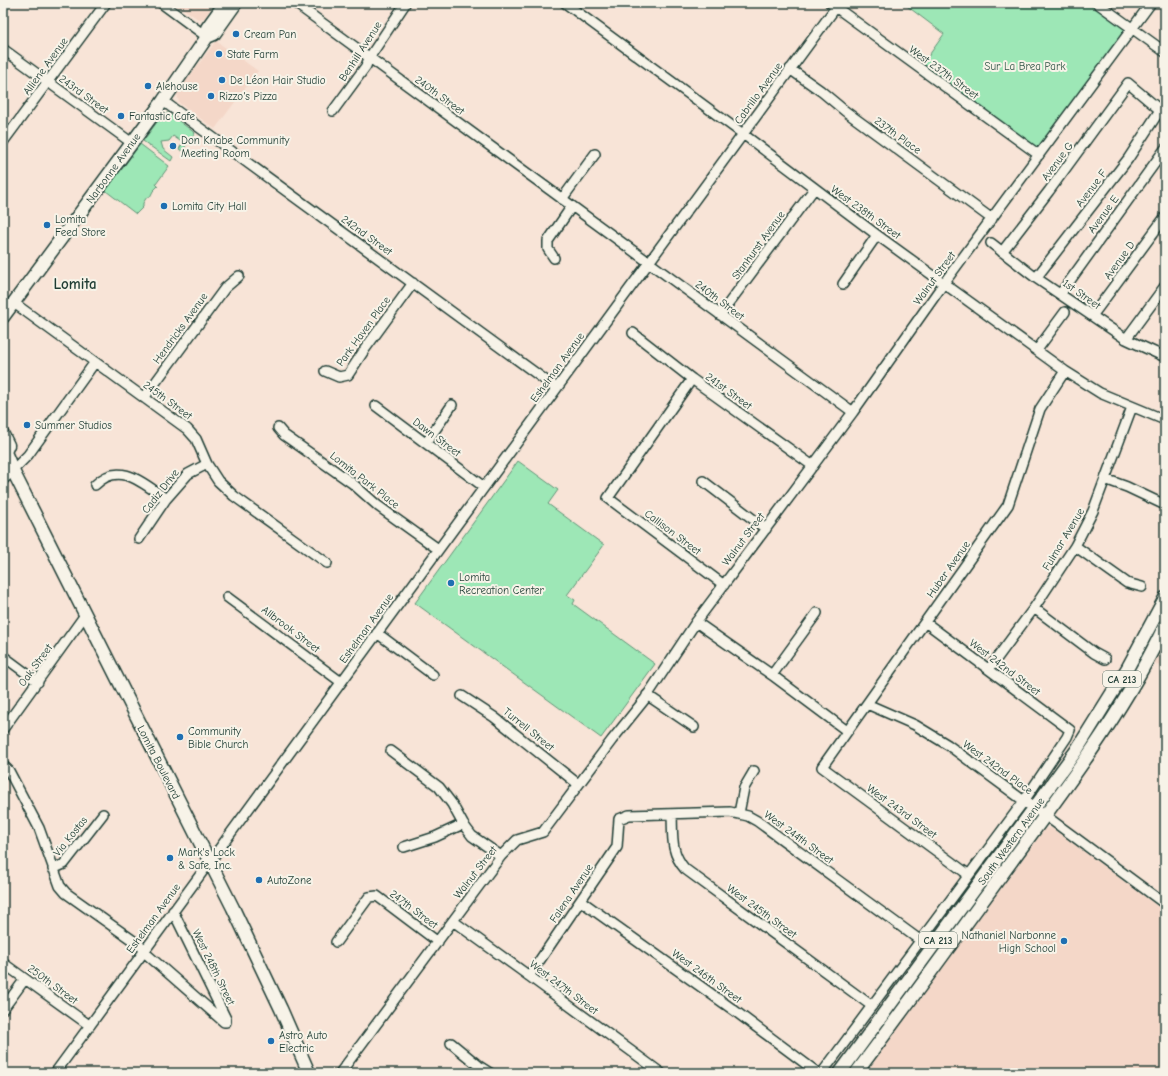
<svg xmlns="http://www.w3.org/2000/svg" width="1168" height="1076" font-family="'Comic Neue',sans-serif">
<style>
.built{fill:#f4d7c8}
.green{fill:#9de7b6;stroke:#5e9275}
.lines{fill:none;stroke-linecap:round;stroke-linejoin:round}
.minor-casing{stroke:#1f3d34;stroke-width:12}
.major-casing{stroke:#1f3d34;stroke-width:15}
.minor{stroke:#f7f3e8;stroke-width:9}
.major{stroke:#f7f3e8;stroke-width:12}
.poi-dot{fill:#1f6fb2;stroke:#f7f3e8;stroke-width:1.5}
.labels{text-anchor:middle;stroke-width:4;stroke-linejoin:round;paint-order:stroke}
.shield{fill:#f7f3e8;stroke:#60746a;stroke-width:1}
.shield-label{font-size:10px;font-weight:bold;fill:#1f3d34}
.poi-label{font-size:11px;fill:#1f3d34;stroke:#f7f3e8;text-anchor:start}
.street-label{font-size:11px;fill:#1f3d34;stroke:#f7f3e8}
.park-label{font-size:11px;fill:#325648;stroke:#f7f3e8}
.district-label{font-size:15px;font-weight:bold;fill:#1f3d34;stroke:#f7f3e8}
</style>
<rect width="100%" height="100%" fill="#f8e4d7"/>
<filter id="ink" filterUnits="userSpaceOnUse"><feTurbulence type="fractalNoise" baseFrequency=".025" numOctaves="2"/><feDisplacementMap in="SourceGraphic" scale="8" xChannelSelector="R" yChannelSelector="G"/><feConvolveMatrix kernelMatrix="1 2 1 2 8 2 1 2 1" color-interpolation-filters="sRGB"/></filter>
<g filter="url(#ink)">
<path class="built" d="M175,3h40l-11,15 -6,1z
M216,41l42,30 -43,58 -36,-26 -2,-10z
M1165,643v27l-12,-9z
M1049,828l4,1 112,83v161h-299l179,-244z"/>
<path class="green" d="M903,3h192l35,26 -91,124 -119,-85 24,-34z
M168,113l27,20 -13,18 -3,-2 4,-6 -10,-7 -4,5 -8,1 2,7 10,8 -2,4 -28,-20 20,-27z
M140,144l29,22 -13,18 2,2 -5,5 -3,6h-3l-4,6v4l-7,7 -30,-23z
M518,461l40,29 -10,14 56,41 -37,50 8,5 -2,4 82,60 -54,74 -186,-135z"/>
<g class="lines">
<defs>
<path id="minor" d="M161,3l46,34
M295,3l558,409
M565,3l178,131 134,101 188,136 35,22 65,27
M830,3l209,152
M1097,3l68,49
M3,49l129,94
M790,69l31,22 24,20 147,108
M163,101l393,287
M333,111l33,-45 3,-8 36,-54
M3,142l103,-139
M562,199l33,-45
M991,243l45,35 90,61 39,18
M1002,252l47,-61 79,-108 32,27 -32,49 -92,119
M554,258l-6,-9v-8l24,-35
M843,284l34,-49
M1061,293l104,-144
M14,303l173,126 9,10 11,25 11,17 16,15 93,67
M720,315l94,-126
M1092,316l73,-99
M633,333l59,46 121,87
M1126,339l39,-53
M1037,350l28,-38
M325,371l14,6 9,-2 17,-26 48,-66
M692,379l-84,119 116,87
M144,398l81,-110 14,-12
M376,406l108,81
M278,428l6,7 68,48 26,23 60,43
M426,443l26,-38
M1105,479l22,8 38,18
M3,480l25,-25 67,-93
M703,481l63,48
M95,485c25,-25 49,-1 71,14
M139,539l27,-40 22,-25 19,-10
M1075,546l52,37 15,4
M227,597l114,85
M1034,608l60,45 11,6
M696,622l76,53 75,56
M377,633l56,42
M3,656l35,26
M989,669l45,-61 41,-62 18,-35 39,-104
M772,675l45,-62
M647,695l47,32
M462,696l32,21 84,67
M867,704l48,21 33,20 76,56 22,15 119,88
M3,729l82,-114
M391,751l48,36 13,17 11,20 9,12 29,20
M3,765l6,6 30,57 21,58 6,7 79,56
M739,813l5,-25 10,-17
M672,814c1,22 -2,38 13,55l187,137
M404,847l31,-10 28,-13
M53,869l11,-5 39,-50
M969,875l-147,-108 186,-262 32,-96 25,-38
M581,901l154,110 83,62
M453,921l76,55 132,97
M336,942l33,-45 8,-1 61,46
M143,951l81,71h2v-3l-53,-108
M3,963l86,62
M529,976l88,-129 2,-28 10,-4 101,-3 18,4 9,5 164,120
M3,1009l22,-30
M451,1043l28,23 11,7
M55,1073l784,-1070
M340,1073l161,-217 16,-16 26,-8 69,-92 33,-41 51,-77 157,-210 91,-129 207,-280
M822,1073l202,-272 43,-64 3,-7 -145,-108"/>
<path id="major" d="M207,37v-9l18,-25
M3,317l160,-216 44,-64 7,-3 22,-31
M3,435l5,10 -3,7 8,19 220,437 48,101 28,64
M840,1073l236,-322 51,-82 38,-71
M856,1073c55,-73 109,-148 163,-222 53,-72 108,-145 146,-226"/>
</defs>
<use href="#minor" class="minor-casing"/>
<use href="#major" class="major-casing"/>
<use href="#minor" class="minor"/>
<use href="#major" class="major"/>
</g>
</g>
<g class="poi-dot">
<circle cx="236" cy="34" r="4"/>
<circle cx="219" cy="54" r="4"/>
<circle cx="222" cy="80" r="4"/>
<circle cx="148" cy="86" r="4"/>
<circle cx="211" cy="96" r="4"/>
<circle cx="121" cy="116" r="4"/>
<circle cx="173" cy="146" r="4"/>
<circle cx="164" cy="206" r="4"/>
<circle cx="47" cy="225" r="4"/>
<circle cx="27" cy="425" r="4"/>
<circle cx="451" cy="583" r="4"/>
<circle cx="180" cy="737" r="4"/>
<circle cx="170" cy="858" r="4"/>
<circle cx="259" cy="880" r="4"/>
<circle cx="1064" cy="941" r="4"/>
<circle cx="271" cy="1041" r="4"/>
</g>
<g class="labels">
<g class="shield">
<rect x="1103" y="671" width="38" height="16" rx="3"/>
<rect x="919" y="932" width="38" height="16" rx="3"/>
</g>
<g class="shield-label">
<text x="1122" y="683">CA 213</text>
<text x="938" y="944">CA 213</text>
</g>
<g class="poi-label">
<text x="244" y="38">Cream Pan</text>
<text x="227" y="58">State Farm</text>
<text x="230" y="84">De Léon Hair Studio</text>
<text x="156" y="90">Alehouse</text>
<text x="219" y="100">Rizzo's Pizza</text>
<text x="129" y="120">Fantastic Cafe</text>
<text x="181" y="144">Don Knabe Community<tspan x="181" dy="13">Meeting Room</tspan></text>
<text x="172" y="210">Lomita City Hall</text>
<text x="55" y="223">Lomita<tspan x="55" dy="13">Feed Store</tspan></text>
<text x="35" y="429">Summer Studios</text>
<text x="459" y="581">Lomita<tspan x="459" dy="13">Recreation Center</tspan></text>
<text x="188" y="735">Community<tspan x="188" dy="13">Bible Church</tspan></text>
<text x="178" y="856">Mark's Lock<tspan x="178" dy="13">&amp; Safe, Inc.</tspan></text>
<text x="267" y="884">AutoZone</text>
<text x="1056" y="939" text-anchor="end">Nathaniel Narbonne<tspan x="1056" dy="13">High School</tspan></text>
<text x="279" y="1039">Astro Auto<tspan x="279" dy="13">Electric</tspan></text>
</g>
<g class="street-label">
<text transform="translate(360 51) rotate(-57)" y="4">Benhill Avenue</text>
<text transform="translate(45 66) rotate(-54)" y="4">Alliene Avenue</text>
<text transform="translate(944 72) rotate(36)" y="4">West 237th Street</text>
<text transform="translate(758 93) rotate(-54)" y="4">Cabrillo Avenue</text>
<text transform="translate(84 94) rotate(36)" y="4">243rd Street</text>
<text transform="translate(440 95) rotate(36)" y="4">240th Street</text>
<text transform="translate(898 135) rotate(36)" y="4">237th Place</text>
<text transform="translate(1057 161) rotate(-53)" y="4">Avenue G</text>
<text transform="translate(113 168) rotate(-54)" y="4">Narbonne Avenue</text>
<text transform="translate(1091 188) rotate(-53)" y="4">Avenue F</text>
<text transform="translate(866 212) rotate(36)" y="4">West 238th Street</text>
<text transform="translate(1103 214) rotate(-54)" y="4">Avenue E</text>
<text transform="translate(367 235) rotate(36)" y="4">242nd Street</text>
<text transform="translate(758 245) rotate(-54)" y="4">Stanhurst Avenue</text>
<text transform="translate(1119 260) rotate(-54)" y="4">Avenue D</text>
<text transform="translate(934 278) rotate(-54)" y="4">Walnut Street</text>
<text transform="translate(1082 294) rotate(35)" y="4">1st Street</text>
<text transform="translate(720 300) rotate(37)" y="4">240th Street</text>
<text transform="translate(180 328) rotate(-54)" y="4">Hendricks Avenue</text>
<text transform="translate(363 331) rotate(-54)" y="4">Park Haven Place</text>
<text transform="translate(557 367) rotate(-54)" y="4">Eshelman Avenue</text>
<text transform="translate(729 391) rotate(36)" y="4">241st Street</text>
<text transform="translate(168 400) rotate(36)" y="4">245th Street</text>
<text transform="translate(437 437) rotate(37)" y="4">Dawn Street</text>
<text transform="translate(365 480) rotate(38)" y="4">Lomita Park Place</text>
<text transform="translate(160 491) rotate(-52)" y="4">Cadiz Drive</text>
<text transform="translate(673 532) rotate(37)" y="4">Callison Street</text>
<text transform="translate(743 539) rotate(-53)" y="4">Walnut Street</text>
<text transform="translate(1063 539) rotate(-59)" y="4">Fulmar Avenue</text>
<text transform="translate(948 569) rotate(-55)" y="4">Huber Avenue</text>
<text transform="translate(366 628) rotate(-54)" y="4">Eshelman Avenue</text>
<text transform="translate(291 629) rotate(37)" y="4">Allbrook Street</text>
<text transform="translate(35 665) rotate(-54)" y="4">Oak Street</text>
<text transform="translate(1005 667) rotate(37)" y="4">West 242nd Street</text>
<text transform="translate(529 729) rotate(39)" y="4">Turrell Street</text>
<text transform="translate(159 762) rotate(63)" y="4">Lomita Boulevard</text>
<text transform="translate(998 767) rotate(36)" y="4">West 242nd Place</text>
<text transform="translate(902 811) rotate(36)" y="4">West 243rd Street</text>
<text transform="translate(70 836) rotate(-51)" y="4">Via Kostas</text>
<text transform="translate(799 837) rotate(36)" y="4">West 244th Street</text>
<text transform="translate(1011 841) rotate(-54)" y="4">South Western Avenue</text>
<text transform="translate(475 872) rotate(-52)" y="4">Walnut Street</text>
<text transform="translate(571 893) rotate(-56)" y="4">Falena Avenue</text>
<text transform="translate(414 909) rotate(37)" y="4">247th Street</text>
<text transform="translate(762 911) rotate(36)" y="4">West 245th Street</text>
<text transform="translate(153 918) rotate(-54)" y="4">Eshelman Avenue</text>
<text transform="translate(214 967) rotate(64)" y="4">West 248th Street</text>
<text transform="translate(707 976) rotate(36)" y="4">West 246th Street</text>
<text transform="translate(53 984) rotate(36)" y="4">250th Street</text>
<text transform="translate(564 987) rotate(37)" y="4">West 247th Street</text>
</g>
<g class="park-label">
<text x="1025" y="70">Sur La Brea Park</text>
</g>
<g class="district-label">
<text x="75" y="289">Lomita</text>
</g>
</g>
<rect width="1168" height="1076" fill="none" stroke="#f7f3e8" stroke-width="16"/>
<rect x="8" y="8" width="1152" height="1060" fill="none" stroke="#1f3d34" stroke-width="1.5" filter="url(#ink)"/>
</svg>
